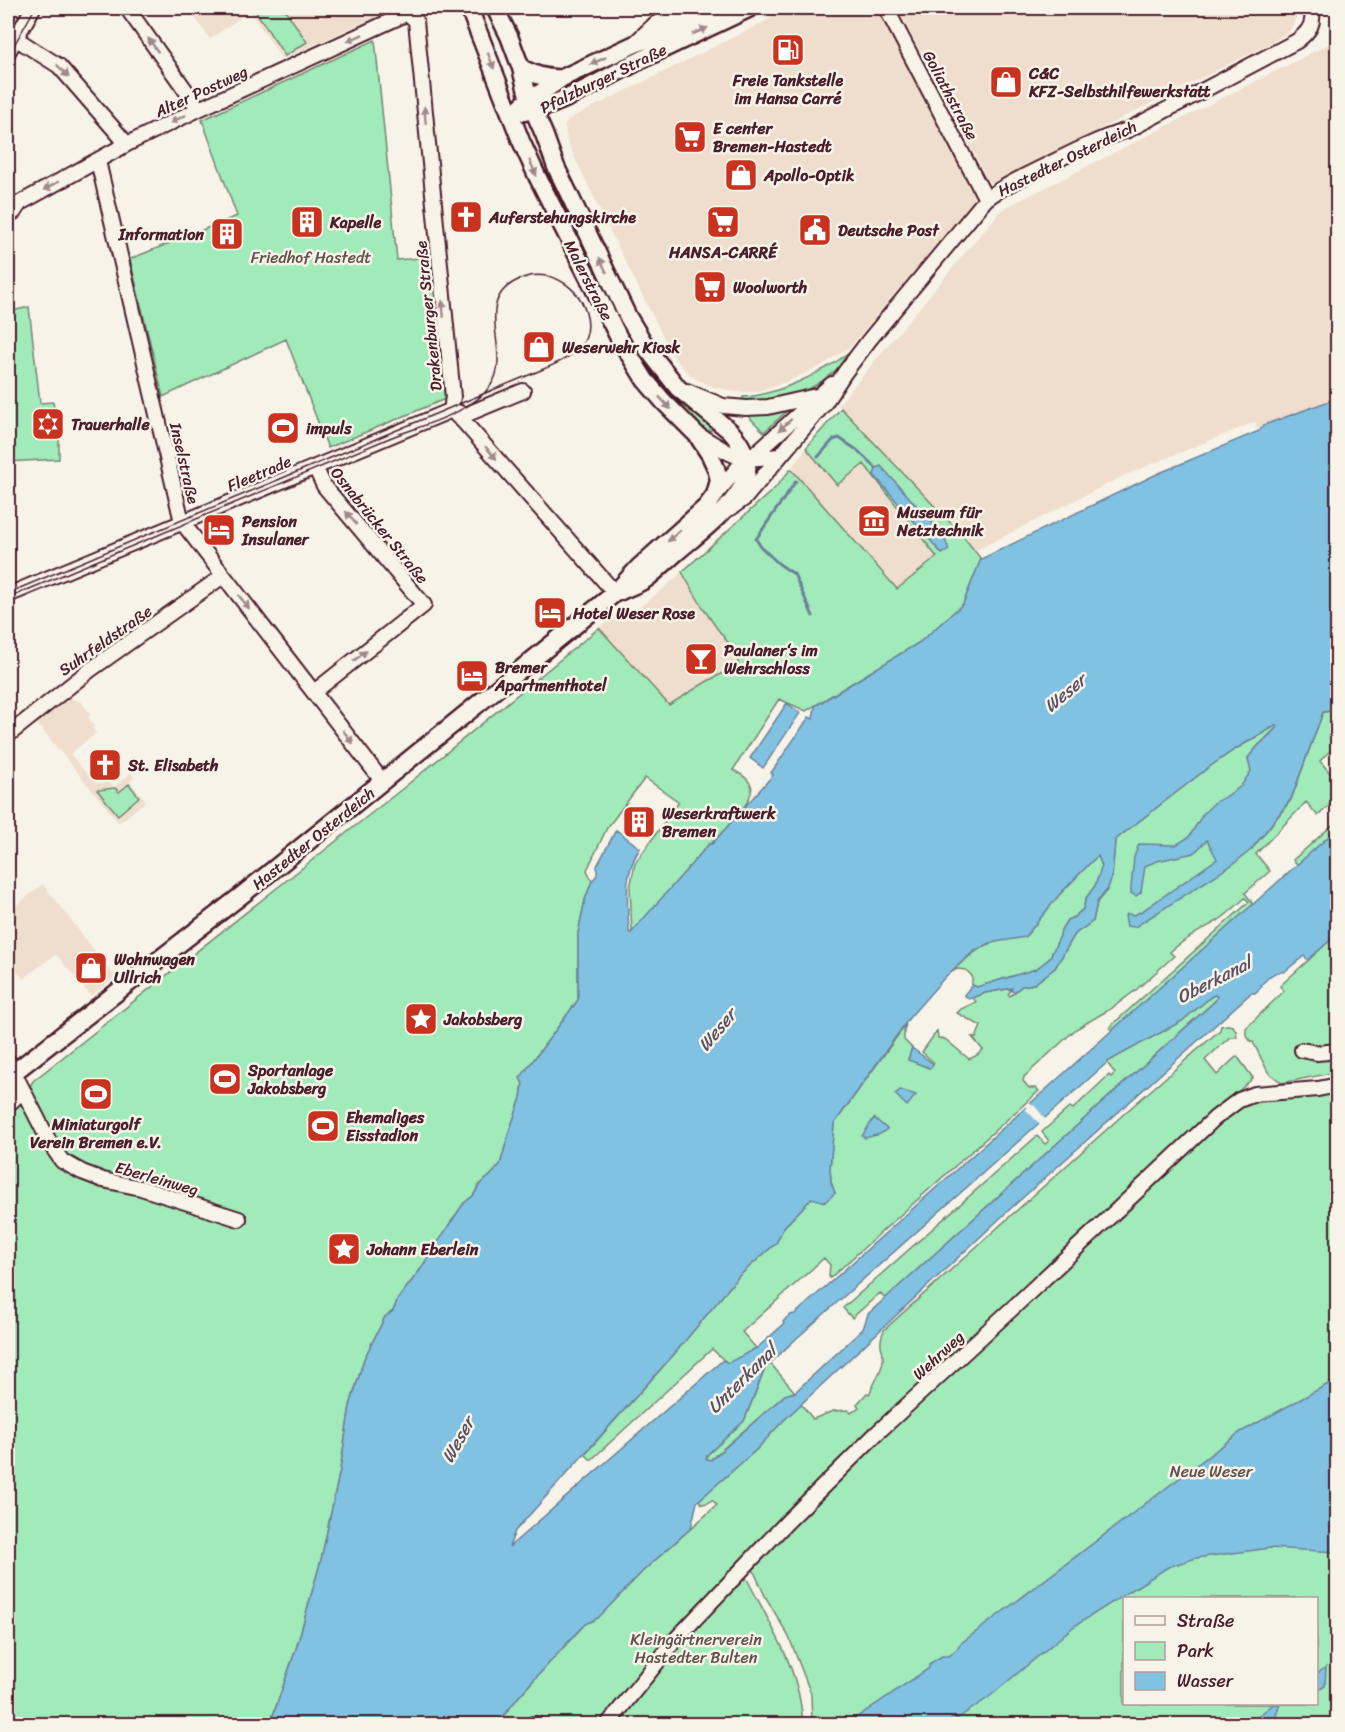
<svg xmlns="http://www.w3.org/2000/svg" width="1345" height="1732" font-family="Sriracha,sans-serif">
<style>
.built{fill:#efdecd}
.green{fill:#a1eab9;stroke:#768472;stroke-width:1.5;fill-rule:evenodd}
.water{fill:#81c2e2;stroke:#6b8199;stroke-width:1.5;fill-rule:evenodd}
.pier{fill:#f7f3e8}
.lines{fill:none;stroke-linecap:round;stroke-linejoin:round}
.stream{stroke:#6b8199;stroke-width:3}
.minor-casing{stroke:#4a1f2b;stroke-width:18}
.major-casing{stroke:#4a1f2b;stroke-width:21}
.minor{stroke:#f7f3e8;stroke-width:14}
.major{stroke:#f7f3e8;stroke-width:16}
.tram{stroke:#4a1f2b;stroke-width:1.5}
.oneway{fill:#a0898a}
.labels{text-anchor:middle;stroke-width:5;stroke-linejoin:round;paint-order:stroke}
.poi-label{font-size:16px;font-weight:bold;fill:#4a1f2b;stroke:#f7f3e8;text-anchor:start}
.street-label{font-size:16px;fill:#4a1f2b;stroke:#f7f3e8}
.park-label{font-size:16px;fill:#60524e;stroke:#f7f3e8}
.water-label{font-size:18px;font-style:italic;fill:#5a5062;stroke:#f7f3e8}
</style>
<rect width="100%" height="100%" fill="#f7f3e8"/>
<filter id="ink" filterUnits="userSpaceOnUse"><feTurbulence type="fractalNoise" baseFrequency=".0167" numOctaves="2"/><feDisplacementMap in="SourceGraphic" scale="12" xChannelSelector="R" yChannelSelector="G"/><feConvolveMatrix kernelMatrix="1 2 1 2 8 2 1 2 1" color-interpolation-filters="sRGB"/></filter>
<g filter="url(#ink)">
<path class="built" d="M188,8h182l6,9 -94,42 -32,-48 -40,28z
M792,8h85l97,188 -1,5 -122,145 -30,20 -32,15 -34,11h-19l-22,-5 -16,-7 -11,-8 -13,-14 -65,-129 -42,-88 -2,-16 4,-6z
M897,8h398l1,10 -6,13 -21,13 -279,140z
M1337,40v358l-80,30 -2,-6 -132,54 -148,75 -12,-15 -125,-131 163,-195z
M806,448l31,37 27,-21 73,92 -40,34 -106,-121z
M682,572l22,39 16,24 18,19v11l-69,40 -70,-77 20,-14 7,3 36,-27z
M68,697l13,5 10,12 -3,3 6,9 -2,2 4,5 -26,21 25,29h15l4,4 17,-14 3,4 -4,5 16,19 -27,22 -82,-100z
M43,884l72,93 -24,19 -35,-42 -33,25 -15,-20v-47z"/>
<path class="green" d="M263,8h21l23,34 -22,14 -29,-44z
M375,40l22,220 34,-3 14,142 -117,49 -42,-109 -123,58 -33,-138 107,-43 -35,-96z
M29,307l11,96 13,-1 6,37v20l-51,3v-150z
M638,352l25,31 53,45c-7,5 -12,2 -18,-3l-63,-72z
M849,353l3,3c-22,20 -46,41 -77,45 -11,2 -22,2 -33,2l1,-6c35,-2 78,-24 106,-44z
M790,408l-26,24 -20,-20z
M841,408l122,128 18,23 -18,45 -43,38 -114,69 -27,-12 -46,71c7,4 14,7 18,15 6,15 -30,48 -40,59h-2l-77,89 -2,-45 5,-25 44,-61 -34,-24 -38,50 -20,42 5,11 -7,19 -7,33v67l-52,70 -3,11 -2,17 -11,31 -10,36 -10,11 -10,8 -7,12 -9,7 -15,22 -29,45 -22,29 -5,12 -8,6 -21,42 -14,47 -10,64 -19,90 -25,89 -26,75h-262v-611l13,-12 12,-20 369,-292 197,-161 70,77 37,-23 32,-17v-11c-24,-26 -39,-52 -56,-82l93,-84 16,-19 106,120 40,-32 -73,-93 -27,21 -31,-37z
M1337,694l1,36 -2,2 1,2v10l-17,17 15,18 2,-1v20l-19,18 -12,-14 -50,52 14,17 -25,22 6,8 2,5 -141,126 -2,-4 4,-5 135,-121 -4,-4c-9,8 -17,16 -26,22 -17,10 -34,18 -49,32l4,4 -38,34 -24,18 -36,21 -52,48 -1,4 6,7h7l3,3 -209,187 -1,-2 1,-11 -6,-7 -82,74 14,16 -28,16 -16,-15 -121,111 -6,-6 90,-101 63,-76 38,-34 8,-16 28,-29 23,-5 -4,-11 -1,-14 4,-44 72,-100 -2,7v9l8,8 -4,11 21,9 5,-5 -12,-11 15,-21 1,7 7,1 24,20c6,-2 10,-5 14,-9l-11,-13 4,1 5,-12 -24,-13 4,-4 15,-7 -3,-4 12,-5 28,-5 -5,6 2,2 12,-10 12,-2 21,-16 20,-34 18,-13 4,-19 10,-12 5,-13 3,-37 94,-73 25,-17 43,-25 1,1 -21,21 -9,11 3,13 1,78 39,-49 32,-88 9,-1 1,-13z
M129,784l10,13 -21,18 -21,-25 18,-2 4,4z
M1337,821v8l-39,36 -5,-5z
M1098,856l4,10 -7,20 -9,12 -3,11 -9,8 -7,3 -6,10 -1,6 -11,23 -13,10 -59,18 -5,-2v-9l-6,-6 -9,-1 -7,4c26,-24 38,-34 75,-36l35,-43 33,-34z
M1337,934v138l-55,11 -14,-11 -15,-30h-2l-5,-7v-7l38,-37 -4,-5z
M1215,995l2,2 -1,3 -331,299 -5,-6 -28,25 -9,-10 194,-172 8,8 4,-3 -7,-9 28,-25 3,2 36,-34 2,2 4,-4 -8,-10 2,-2 73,-40 30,-25z
M1227,1025l6,1 3,5 1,6h-7l-25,23 12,15 20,-19 16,22 -166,153 -346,336c25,52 59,98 62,157h-306l23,-29 65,-71 13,-6 44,-46 75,-67 -5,-5 -4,3 -6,1 -3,-4 57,-50 27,-29 18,-17 12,15 20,-8 15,-1 3,3 8,-6 -2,-3 10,-11 2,1c4,-8 13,-24 14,-33 1,-14 -6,-14 1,-31l242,-218 94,-82 1,-4z
M1337,1088v636h-525l-1,-30 -22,-57 -24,-41 -13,-29 128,-131 355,-329 24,-7zM1124,1598h192v106h-192z
M770,1363l25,29 -10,3 -75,65 -4,-1 1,-4 37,-34 21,-52z"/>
<path class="water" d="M1337,398v296c-4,4 -6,7 -3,12l-3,5 -8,1 -32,87 -40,51 -19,15 -97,62 -8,-1 -2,-10 2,-2 7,1 8,-4 75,-52 -10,-19 -13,13 -37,8 -12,5 -4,26 -5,4 -5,-3v-5l3,-31 5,-13 37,1 13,-8 14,-23 12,-12 12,-6 14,-10 10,-15 -3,-13 9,-11 21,-20 -2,-2 -42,25 -25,17 -94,73 -3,37 -5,13 -10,12 -4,19 -18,13 -20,34 -21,16 -12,2 -8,6 -3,-2 1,-2 -27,5 -16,6 -5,-4 8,-10 5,2 59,-18 13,-10 11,-23 1,-6 6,-10 7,-3 9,-8 3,-11 9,-12 7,-20 -4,-10 -5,4 -33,34 -35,43 -35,6 -17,9 -28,25 -36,41 -75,106 -4,44 1,14 4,11 -10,9 -13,-4 -28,29 -8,16 -38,34 -63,76 -160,178 -6,16 214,-187 5,3 29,-15 27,-24 -1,-2c3,-4 7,-8 12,-8l542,-485v105l-29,26 -4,-4 -20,16c-10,-2 -16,6 -23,13l1,1 -7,7h-4l-242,217 -226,211 -27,29 -59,52 -6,26 -49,44 -44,46 -13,6 -6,6 -59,65 -23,29h-227l26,-75 25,-89 19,-90 10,-64 14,-47 21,-42 8,-6 5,-12 22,-29 29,-45 15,-22 9,-7 7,-12 10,-8 10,-11 10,-36 11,-31 2,-14 -3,-6 58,-78v-67l7,-33 7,-19 5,-6v-9l19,-36 24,18c-18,29 -12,51 -11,84l2,1 78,-89h3l61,-69 -2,-2 38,-56 4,2 2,-13 105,-64 43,-38 18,-45 176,-85 102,-43 5,-6zM1215,995l2,2 -2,4 -347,313 -5,15 -68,63 -10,3 -74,65 -5,-1 1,-4 37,-34 21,-53 32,-30 312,-277 73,-40 30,-25z
M881,466l62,69 6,15 -7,4 -68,-79 2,-7z
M787,703l13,10 -37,55 -13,-10z
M912,1048l20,15 1,2 -3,3 -22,-8z
M900,1090l16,5 -9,11 -12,-12z
M874,1118l13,11 -7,5 -15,4 -3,-2z
M1337,1379v173l-67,-4 -74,10 -28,9 -95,60 -85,71 -39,26h-102l82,-56v-4l13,-8h7l8,-7 3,-5 279,-211z
M1326,1667l-1,19 -8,5v-17z
M1274,1704h6l-7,20h-26z"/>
<path class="pier" d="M1028,1102l6,3 9,11 3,5 -5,4 -15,-15 1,-2 -2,-3z"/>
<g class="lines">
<path class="stream" d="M818,457l15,-17 6,-2 18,12 19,18
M796,481l-40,58 5,8 18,17 15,10 19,42"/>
<defs>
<path id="minor" d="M127,8l72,101
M886,8l100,191
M408,13l8,8 37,376c-3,13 0,16 10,24l152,172
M15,38l44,28 68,78
M635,43l20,-19 32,-16
M8,52l25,-44
M98,161l84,361 201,260
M8,215l6,-3 6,-9 107,-59 72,-35 209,-96 6,-4
M687,391l36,15 23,2 22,-1 48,-11
M697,435c16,6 30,21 49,23 11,1 23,-1 34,-2
M716,494l30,-36 9,-4 77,-70
M731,508l14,-10 79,-94 21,-32 25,-33 116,-140c20,-15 43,-25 65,-36 26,-13 50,-25 77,-33l169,-89c13,-10 18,-18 14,-33
M8,595l444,-185 13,5 58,-24
M314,692l110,-87 -100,-119 -9,-19
M8,735l82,-65 133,-94
M1302,1050l15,3 21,-2
M8,1061l43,84 11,16 20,11 21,8 38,8 98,31
M8,1105l15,-15
M533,1724h4
M608,1724l68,-85 111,-117 90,-89 140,-129 198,-186 24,-18 16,-6 63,-5 20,-4"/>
<path id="major" d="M495,8l14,28 12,32 8,32 15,34 12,33 72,150 20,33 30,38 52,43c10,11 19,26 17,41 -5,30 -48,61 -69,79 -11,9 -21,20 -32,28 -7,5 -17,8 -25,12
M521,68c14,7 25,11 41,10
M521,106c13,-11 28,-17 41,-28l73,-34 27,-10 54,-26
M524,112c32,-4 79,-33 109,-48 39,-20 78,-37 117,-56
M8,1077l234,-182 373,-302 24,-26 67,-60 9,-12 4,-15 -3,-12 -6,-13 -13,-20 -34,-34 -18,-21 -26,-42 -82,-162 -16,-35 -52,-133"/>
</defs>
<use href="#minor" class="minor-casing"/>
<use href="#major" class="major-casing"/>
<use href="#minor" class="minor"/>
<use href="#major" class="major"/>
<path class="tram" d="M8,56l27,-48
M8,593l475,-199c17,-7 34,-14 51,-21 30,-13 66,-24 50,-66 -5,-14 -18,-25 -32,-30 -12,-3 -25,-2 -36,4 -44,22 -3,72 -25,104 -19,28 -68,40 -99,52l-384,161"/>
</g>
<defs><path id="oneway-solid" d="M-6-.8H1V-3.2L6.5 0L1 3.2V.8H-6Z" transform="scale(1.5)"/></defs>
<g class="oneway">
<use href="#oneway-solid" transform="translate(700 31) rotate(-24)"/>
<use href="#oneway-solid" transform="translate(355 38) rotate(155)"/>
<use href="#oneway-solid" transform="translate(153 45) rotate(-126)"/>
<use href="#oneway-solid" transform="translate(491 61) rotate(69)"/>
<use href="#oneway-solid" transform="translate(598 61) rotate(155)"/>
<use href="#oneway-solid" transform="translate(63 71) rotate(46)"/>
<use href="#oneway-solid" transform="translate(425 115) rotate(-95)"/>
<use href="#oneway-solid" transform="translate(178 119) rotate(154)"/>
<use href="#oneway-solid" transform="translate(533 168) rotate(66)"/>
<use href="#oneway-solid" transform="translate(51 186) rotate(151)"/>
<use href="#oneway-solid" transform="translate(603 265) rotate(-116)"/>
<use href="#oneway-solid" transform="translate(443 309) rotate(-95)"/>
<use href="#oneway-solid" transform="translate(665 403) rotate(47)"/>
<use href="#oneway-solid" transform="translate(785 425) rotate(138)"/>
<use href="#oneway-solid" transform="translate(491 453) rotate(49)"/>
<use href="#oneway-solid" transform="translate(351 518) rotate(-130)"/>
<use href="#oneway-solid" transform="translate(674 536) rotate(138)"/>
<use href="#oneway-solid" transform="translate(244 602) rotate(52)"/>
<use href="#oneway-solid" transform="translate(360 656) rotate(-38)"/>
<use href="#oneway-solid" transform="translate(348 737) rotate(53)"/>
</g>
</g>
<defs>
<symbol id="fuel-square" viewBox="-11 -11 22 22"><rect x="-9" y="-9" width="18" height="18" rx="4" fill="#c8321e" stroke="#f7f3e8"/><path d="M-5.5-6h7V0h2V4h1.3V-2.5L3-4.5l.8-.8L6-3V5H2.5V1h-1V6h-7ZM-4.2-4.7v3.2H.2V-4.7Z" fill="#fff"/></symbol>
<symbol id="shop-square" viewBox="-11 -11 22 22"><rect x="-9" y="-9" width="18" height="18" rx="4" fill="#c8321e" stroke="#f7f3e8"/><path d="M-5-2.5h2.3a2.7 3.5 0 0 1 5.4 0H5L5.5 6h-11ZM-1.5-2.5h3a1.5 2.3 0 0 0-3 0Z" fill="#fff"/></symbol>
<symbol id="supermarket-square" viewBox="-11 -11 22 22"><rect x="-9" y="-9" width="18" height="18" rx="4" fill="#c8321e" stroke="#f7f3e8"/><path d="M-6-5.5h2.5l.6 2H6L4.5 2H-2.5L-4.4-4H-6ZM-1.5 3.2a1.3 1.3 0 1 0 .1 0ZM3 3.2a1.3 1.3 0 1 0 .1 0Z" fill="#fff"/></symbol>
<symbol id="church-square" viewBox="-11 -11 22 22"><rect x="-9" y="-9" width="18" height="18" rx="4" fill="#c8321e" stroke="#f7f3e8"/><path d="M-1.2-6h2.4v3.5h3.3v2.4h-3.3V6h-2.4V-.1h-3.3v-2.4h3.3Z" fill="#fff"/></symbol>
<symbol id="building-square" viewBox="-11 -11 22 22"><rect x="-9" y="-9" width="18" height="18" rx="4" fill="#c8321e" stroke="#f7f3e8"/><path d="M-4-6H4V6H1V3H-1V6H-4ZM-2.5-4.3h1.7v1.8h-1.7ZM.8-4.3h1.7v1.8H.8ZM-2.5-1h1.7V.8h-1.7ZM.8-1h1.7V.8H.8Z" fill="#fff"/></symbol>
<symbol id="civic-square" viewBox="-11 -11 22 22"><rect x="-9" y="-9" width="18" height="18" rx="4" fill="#c8321e" stroke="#f7f3e8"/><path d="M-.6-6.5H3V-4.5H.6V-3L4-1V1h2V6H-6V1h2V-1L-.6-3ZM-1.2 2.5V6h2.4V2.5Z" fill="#fff"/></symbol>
<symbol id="synagogue-square" viewBox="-11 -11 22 22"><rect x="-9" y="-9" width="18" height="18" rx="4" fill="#c8321e" stroke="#f7f3e8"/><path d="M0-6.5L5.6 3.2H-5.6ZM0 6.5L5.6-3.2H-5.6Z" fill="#fff"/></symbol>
<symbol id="stadium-square" viewBox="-11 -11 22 22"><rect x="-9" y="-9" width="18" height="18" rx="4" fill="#c8321e" stroke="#f7f3e8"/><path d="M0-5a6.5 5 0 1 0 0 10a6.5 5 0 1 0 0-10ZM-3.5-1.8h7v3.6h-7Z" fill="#fff"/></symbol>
<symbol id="museum-square" viewBox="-11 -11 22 22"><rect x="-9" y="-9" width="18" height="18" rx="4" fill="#c8321e" stroke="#f7f3e8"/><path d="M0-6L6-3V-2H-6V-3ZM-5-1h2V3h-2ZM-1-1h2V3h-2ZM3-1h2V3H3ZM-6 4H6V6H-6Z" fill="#fff"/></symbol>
<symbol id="hotel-square" viewBox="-11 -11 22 22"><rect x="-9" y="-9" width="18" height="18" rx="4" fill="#c8321e" stroke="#f7f3e8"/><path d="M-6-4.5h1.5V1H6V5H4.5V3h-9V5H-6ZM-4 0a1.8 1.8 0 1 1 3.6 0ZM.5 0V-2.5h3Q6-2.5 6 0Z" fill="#fff"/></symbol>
<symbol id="bar-square" viewBox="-11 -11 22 22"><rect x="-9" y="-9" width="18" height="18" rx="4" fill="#c8321e" stroke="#f7f3e8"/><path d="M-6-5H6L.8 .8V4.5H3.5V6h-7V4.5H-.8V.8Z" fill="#fff"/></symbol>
<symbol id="sight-square" viewBox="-11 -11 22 22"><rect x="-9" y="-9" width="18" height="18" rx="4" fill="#c8321e" stroke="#f7f3e8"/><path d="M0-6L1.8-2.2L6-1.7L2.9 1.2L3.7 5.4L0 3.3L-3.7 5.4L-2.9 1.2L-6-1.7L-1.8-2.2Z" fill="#fff"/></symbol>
</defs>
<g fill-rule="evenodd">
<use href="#fuel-square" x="769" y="31" width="38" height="38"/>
<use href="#shop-square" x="987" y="63" width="38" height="38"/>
<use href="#supermarket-square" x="671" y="118" width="38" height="38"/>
<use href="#shop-square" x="722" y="156" width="38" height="38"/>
<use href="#church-square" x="447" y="198" width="38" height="38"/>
<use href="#building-square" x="288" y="203" width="38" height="38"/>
<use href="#supermarket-square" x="704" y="203" width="38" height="38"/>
<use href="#civic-square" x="796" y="211" width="38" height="38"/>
<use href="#building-square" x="208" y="215" width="38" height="38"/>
<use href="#supermarket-square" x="691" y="268" width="38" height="38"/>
<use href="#shop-square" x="520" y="328" width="38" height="38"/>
<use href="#synagogue-square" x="29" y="405" width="38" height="38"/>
<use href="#stadium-square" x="264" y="409" width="38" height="38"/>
<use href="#museum-square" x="855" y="502" width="38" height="38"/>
<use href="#hotel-square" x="200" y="511" width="38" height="38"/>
<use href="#hotel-square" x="531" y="594" width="38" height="38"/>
<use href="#bar-square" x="682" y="640" width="38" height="38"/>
<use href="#hotel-square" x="453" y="657" width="38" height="38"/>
<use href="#church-square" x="86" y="746" width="38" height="38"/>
<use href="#building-square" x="620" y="803" width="38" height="38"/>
<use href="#shop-square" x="72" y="949" width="38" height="38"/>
<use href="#sight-square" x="402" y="1000" width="38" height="38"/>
<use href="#stadium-square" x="206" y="1060" width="38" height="38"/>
<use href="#stadium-square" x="77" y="1075" width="38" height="38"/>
<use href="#stadium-square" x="304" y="1107" width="38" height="38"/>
<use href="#sight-square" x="325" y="1230" width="38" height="38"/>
</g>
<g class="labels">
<g class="poi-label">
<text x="1029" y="79">C&amp;C<tspan x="1029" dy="18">KFZ-Selbsthilfewerkstatt</tspan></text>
<text x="788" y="86" text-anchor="middle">Freie Tankstelle<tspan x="788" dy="18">im Hansa Carré</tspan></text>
<text x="713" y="134">E center<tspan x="713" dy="18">Bremen-Hastedt</tspan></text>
<text x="764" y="181">Apollo-Optik</text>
<text x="489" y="223">Auferstehungskirche</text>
<text x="330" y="228">Kapelle</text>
<text x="838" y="236">Deutsche Post</text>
<text x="204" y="240" text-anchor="end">Information</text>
<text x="723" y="258" text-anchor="middle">HANSA-CARRÉ</text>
<text x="733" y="293">Woolworth</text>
<text x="562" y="353">Weserwehr Kiosk</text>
<text x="71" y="430">Trauerhalle</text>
<text x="306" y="434">impuls</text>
<text x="897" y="518">Museum für<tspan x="897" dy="18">Netztechnik</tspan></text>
<text x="242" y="527">Pension<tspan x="242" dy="18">Insulaner</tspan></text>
<text x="573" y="619">Hotel Weser Rose</text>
<text x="724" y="656">Paulaner‘s im<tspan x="724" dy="18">Wehrschloss</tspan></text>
<text x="495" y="673">Bremer<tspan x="495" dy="18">Apartmenthotel</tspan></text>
<text x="128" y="771">St. Elisabeth</text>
<text x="662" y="819">Weserkraftwerk<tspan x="662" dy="18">Bremen</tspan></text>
<text x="114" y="965">Wohnwagen<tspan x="114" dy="18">Ullrich</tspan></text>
<text x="444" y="1025">Jakobsberg</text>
<text x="248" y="1076">Sportanlage<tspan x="248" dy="18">Jakobsberg</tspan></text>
<text x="346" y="1123">Ehemaliges<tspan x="346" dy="18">Eisstadion</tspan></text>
<text x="96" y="1130" text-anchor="middle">Miniaturgolf<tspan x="96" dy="18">Verein Bremen e.V.</tspan></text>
<text x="367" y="1255">Johann Eberlein</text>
</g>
<g class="street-label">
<text transform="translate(603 78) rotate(-26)" y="6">Pfalzburger Straße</text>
<text transform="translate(201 91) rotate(-25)" y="6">Alter Postweg</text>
<text transform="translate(951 95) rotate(62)" y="6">Goliathstraße</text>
<text transform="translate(1067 158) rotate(-26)" y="6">Hastedter Osterdeich</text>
<text transform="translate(589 280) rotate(63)" y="6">Malerstraße</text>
<text transform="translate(428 316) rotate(-96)" y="6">Drakenburger Straße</text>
<text transform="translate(185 463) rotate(77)" y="6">Inselstraße</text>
<text transform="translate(259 473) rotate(-23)" y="6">Fleetrade</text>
<text transform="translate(380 525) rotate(51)" y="6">Osnabrücker Straße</text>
<text transform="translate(105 640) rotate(-35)" y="6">Suhrfeldstraße</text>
<text transform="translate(313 838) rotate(-39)" y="6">Hastedter Osterdeich</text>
<text transform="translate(157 1178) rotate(16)" y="6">Eberleinweg</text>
<text transform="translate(938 1355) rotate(-43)" y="6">Wehrweg</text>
</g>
<g class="park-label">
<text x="311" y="263">Friedhof Hastedt</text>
<text x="1211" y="1477">Neue Weser</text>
<text x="696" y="1645">Kleingärtnerverein<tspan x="696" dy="18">Hastedter Bulten</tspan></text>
</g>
<g class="water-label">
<text transform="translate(1065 693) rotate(-40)" y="6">Weser</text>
<text transform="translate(1214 980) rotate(-27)" y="6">Oberkanal</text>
<text transform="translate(717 1030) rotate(-50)" y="6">Weser</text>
<text transform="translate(742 1379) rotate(-45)" y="6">Unterkanal</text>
<text transform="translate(458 1440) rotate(-61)" y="6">Weser</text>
</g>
</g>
<rect width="1345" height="1732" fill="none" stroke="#f7f3e8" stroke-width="30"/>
<rect x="15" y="15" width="1315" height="1702" fill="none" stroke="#4a1f2b" stroke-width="2" filter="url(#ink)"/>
<rect x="1123" y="1597" width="195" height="108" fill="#f7f3e8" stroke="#b29e9c" stroke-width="1.5"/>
<rect x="1135" y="1616" width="30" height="9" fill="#f7f3e8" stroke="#b29e9c" stroke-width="1.5"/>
<text x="1177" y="1627" font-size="18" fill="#4a1f2b">Straße</text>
<rect x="1135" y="1642" width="30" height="18" fill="#a1eab9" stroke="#b29e9c" stroke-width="1.5"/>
<text x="1177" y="1657" font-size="18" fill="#4a1f2b">Park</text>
<rect x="1135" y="1672" width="30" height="18" fill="#81c2e2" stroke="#b29e9c" stroke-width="1.5"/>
<text x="1177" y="1687" font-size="18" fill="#4a1f2b">Wasser</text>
</svg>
